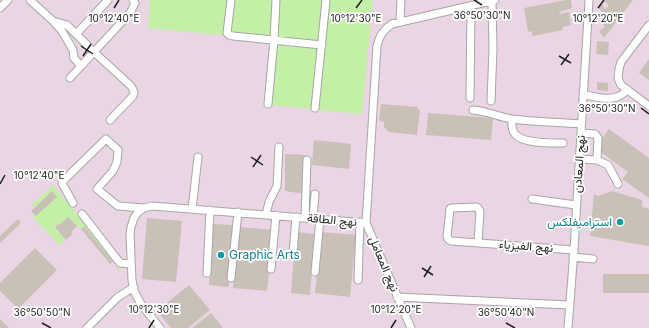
<svg xmlns="http://www.w3.org/2000/svg" width="649" height="328" font-family="Inter,Vazirmatn,sans-serif">
<style>
.industrial{fill:#ead5e4}
.grass{fill:#c4efa6}
.building{fill:#c9c0b7}
.lines{fill:none;stroke-linecap:round;stroke-linejoin:round}
.minor-casing{stroke:#a6a6a6;stroke-width:9}
.minor{stroke:#fff;stroke-width:7}
.ticks{fill:none;stroke:#1f1f1f;stroke-width:1.5}
.culture-dot{fill:#0f9aa8;stroke:#fff;stroke-width:1.5}
.labels{text-anchor:middle;stroke-width:3.5;stroke-linejoin:round;paint-order:stroke}
.street-label{font-size:12px;fill:#1f1f1f;stroke:#fff}
.culture-label{font-size:12px;fill:#0d838f;stroke:#fff;text-anchor:end}
.ticks-label{font-size:10px;text-anchor:middle;fill:#1f1f1f;stroke:#fff;stroke-width:3.5;stroke-linejoin:round;paint-order:stroke}
</style>
<rect width="100%" height="100%" fill="#f0ede4"/>
<path class="industrial" d="M0,0h649v328h-649z"/>
<path class="grass" d="M150,0h223l-11,114 -93,-9 6,-65 -127,-12z
M53,185l69,84 -2,1 -36,-44 -3,3 -4,-3 -8,-9 -10,8 -1,-1 -3,3 11,12 -7,6 -26,-28 2,-2 1,1 21,-19 -5,-5 -18,16 -2,-3z"/>
<path class="building" d="M566,0h5l1,8 -13,4 1,2 9,-2 2,13 -9,2 1,3 -31,6v-5l-4,1 -4,-24z
M604,0h29l-29,38 -5,-7 6,-4 -6,-8 5,-4 -6,-8 4,-3 3,5 4,-3z
M597,41l12,1 -1,13 -12,-1z
M649,59v21l-10,-7z
M597,82l11,1v8l-11,-1z
M381,104l36,3 3,4 -3,24 -28,-3 -5,-5v-5l-5,-1z
M428,113l65,5 -2,22 -65,-5z
M609,129l40,29v40l-27,-19 6,-7 -33,-24z
M314,140l37,4 -2,25 -37,-4z
M285,154l20,1v39l-20,-3z
M52,191l5,6 -21,19 -5,-5z
M612,191l30,9v7l7,2v37l-59,-10 4,-42 4,2z
M68,217l9,9 -6,6 2,2 -7,6 -11,-13 3,-3 1,1z
M147,218l35,3 -6,61 -34,-3z
M18,219l3,4 -21,20v-7z
M213,224l20,1 -4,62 -20,-2z
M84,226l29,36 -3,2 -29,-35z
M238,227l35,3 -6,61 -34,-3z
M296,232l19,2 -5,61 -19,-2z
M321,232l35,3 -6,62 -35,-4z
M35,248l22,22 -39,39 -18,-18v-8z
M603,274h46v19h-46z
M189,285l21,25 -22,18h-17l-14,-17z
M211,313l12,15h-31z
M0,319l9,9h-9z"/>
<g class="lines">
<defs>
<path id="minor" d="M30,0l23,21 9,10 11,19 1,8 7,8 13,-14 37,34 3,6 -1,4 -23,24
M231,0l-4,33 2,2 4,1 89,9
M0,8l8,-8
M53,21l14,4 27,27 36,-39 5,-10 -2,-3
M400,22l1,-22
M649,25l-28,37 -2,7 -1,9 3,7 28,21
M76,34l32,-34
M70,78l11,-12
M583,94c11,3 26,7 36,2 3,-1 6,-4 9,-6
M470,98l1,-92
M491,101l2,-52 -1,-48
M268,104l6,-64 2,-40
M315,108l11,-108
M473,110c14,1 26,7 39,9 23,3 46,3 69,5
M512,119c0,5 -1,11 3,15 8,10 36,9 48,9
M581,133l14,1 3,4 -1,22
M579,159l18,1 11,5 10,19
M532,199l44,6
M73,203l-11,-20 2,-3 42,-41 12,11 -1,12 -4,9 -16,18 21,17 26,2
M192,209l6,-52
M82,214l38,49 11,1
M266,215l3,-13 8,-16 2,-39
M305,218l2,-58
M313,218l2,-24
M478,243l2,-32 -2,-3 -2,-1 -25,1 -1,1 -3,27 1,3 3,2 123,9
M293,253l3,-36
M573,257l20,2
M271,269l5,-54
M315,272l5,-53
M207,273l3,-63
M231,278l7,-66
M358,280l2,-58
M397,297l172,8
M87,328l31,-31 16,-10
M160,328l-19,-24 -7,-13 -2,-11 -2,-46 1,-7 3,-9 4,-6 6,-4 8,-2 214,17
M411,328l-45,-105 11,-177c2,-10 6,-16 15,-22l103,-24
M568,328l6,-78 15,-250"/>
</defs>
<use href="#minor" class="minor-casing"/>
<use href="#minor" class="minor"/>
</g>
<path class="ticks" d="M474,0l8,5M114,8l5,-8M356,8l6,-8M598,8l6,-8M81,46l12,8M83,56l8,-12M559,56l12,7M561,65l8,-11M641,108l8,6M251,157l12,8M253,167l8,-12M0,184l5,-9M422,268l11,7M424,277l7,-11M42,323l9,5M506,323l9,5M149,328l5,-8M391,328l5,-8"/>
<g class="culture-dot">
<circle cx="620" cy="222" r="4"/>
<circle cx="221" cy="255" r="4"/>
</g>
<g class="labels">
<g class="street-label">
<text transform="translate(579 164) rotate(-86)" y="4">نهج المعادن</text>
<text transform="translate(332 220) rotate(5)" y="4">نهج الطاقة</text>
<text transform="translate(526 246) rotate(4)" y="4">نهج الفيزياء</text>
<text transform="translate(384 264) rotate(67)" y="4">نهج المعامل</text>
</g>
<g class="culture-label">
<text x="612" y="226">استراميفلكس</text>
<text x="229" y="259" text-anchor="start">Graphic Arts</text>
</g>
</g>
<g class="ticks-label">
<text x="482" y="19">36°50'30"N</text>
<text x="114" y="22">10°12'40"E</text>
<text x="356" y="22">10°12'30"E</text>
<text x="598" y="22">10°12'20"E</text>
<text x="607" y="112">36°50'30"N</text>
<text x="39" y="179">10°12'40"E</text>
<text x="154" y="313">10°12'30"E</text>
<text x="396" y="313">10°12'20"E</text>
<text x="42" y="316">36°50'50"N</text>
<text x="506" y="316">36°50'40"N</text>
</g>
</svg>
